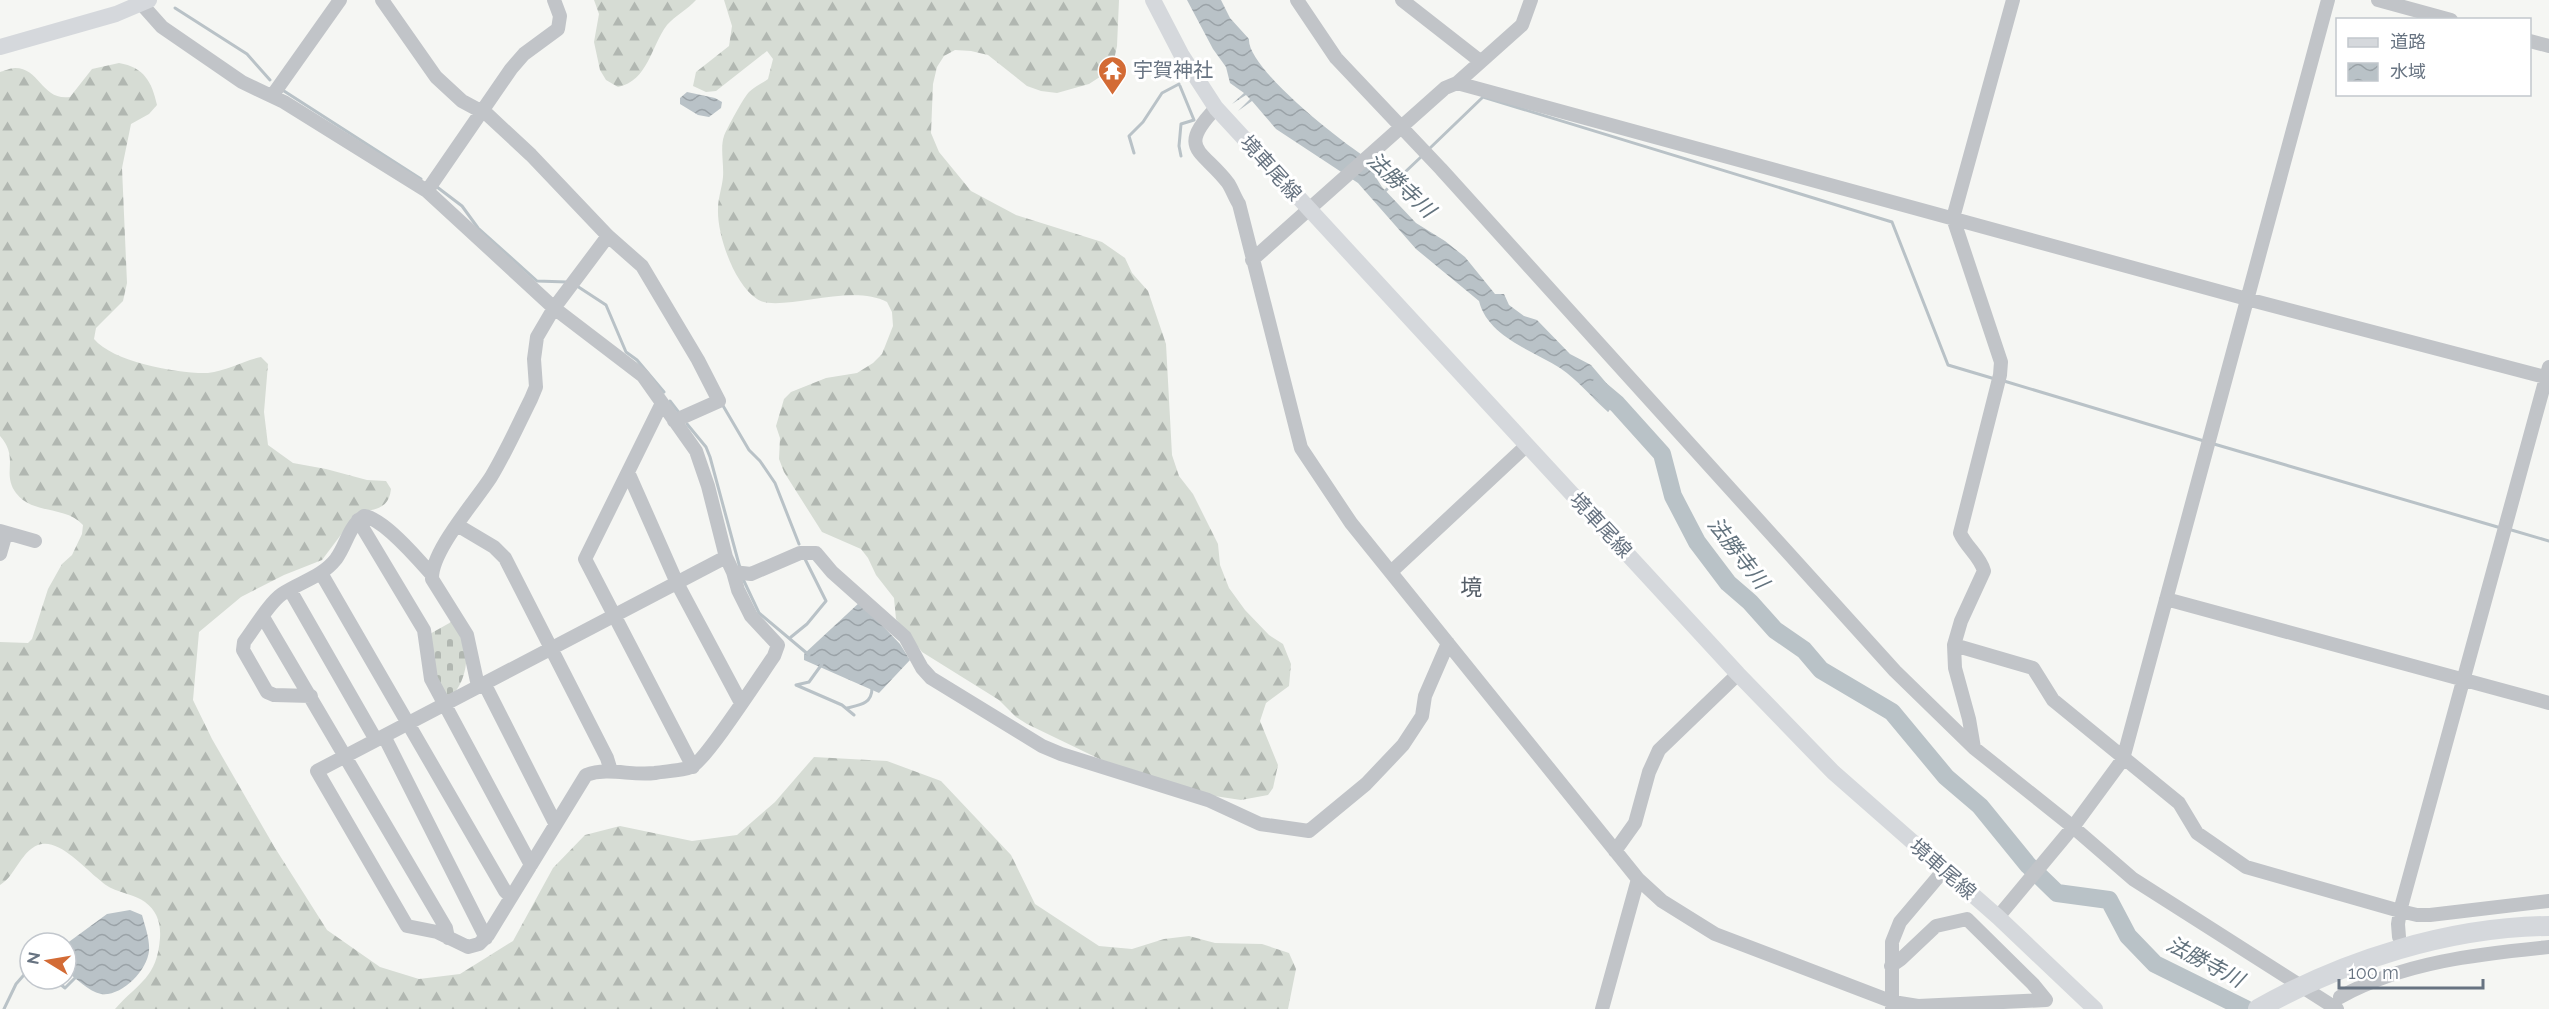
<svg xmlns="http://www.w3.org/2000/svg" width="2549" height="1009" font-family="Raleway,'Noto Sans JP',sans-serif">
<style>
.forest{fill:url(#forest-firs)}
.cemetery{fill:url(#cemetery-stones)}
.water{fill:url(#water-waves)}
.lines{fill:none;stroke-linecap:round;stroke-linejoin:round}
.stream{stroke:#b9c2c7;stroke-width:3}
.river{stroke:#b9c2c7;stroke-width:18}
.minor{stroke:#c1c4c8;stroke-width:14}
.major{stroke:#d5d8dc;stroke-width:16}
.highway{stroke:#d5d8dc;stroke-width:20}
.labels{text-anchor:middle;stroke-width:6;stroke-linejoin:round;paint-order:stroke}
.poi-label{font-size:20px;fill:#677381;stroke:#fff;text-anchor:start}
.street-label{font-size:20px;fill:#677381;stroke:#fff}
.water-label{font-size:21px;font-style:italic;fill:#63737e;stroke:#fff}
.quarter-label{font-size:22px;fill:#545d67;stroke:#fff}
</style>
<defs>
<pattern id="forest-firs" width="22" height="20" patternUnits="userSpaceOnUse" patternTransform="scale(1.5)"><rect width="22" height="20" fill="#d6dcd4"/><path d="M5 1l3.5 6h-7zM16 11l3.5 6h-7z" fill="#b1b7b1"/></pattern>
<pattern id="cemetery-stones" width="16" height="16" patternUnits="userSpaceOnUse" patternTransform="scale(1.5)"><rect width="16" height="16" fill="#d6dcd4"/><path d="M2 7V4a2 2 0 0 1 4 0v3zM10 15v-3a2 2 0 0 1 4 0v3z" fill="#b1b7b1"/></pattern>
<pattern id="water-waves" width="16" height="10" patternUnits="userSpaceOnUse" patternTransform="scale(1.5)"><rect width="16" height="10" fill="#b9c2c7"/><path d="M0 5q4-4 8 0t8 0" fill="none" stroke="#9aa2a7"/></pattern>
</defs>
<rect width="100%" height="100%" fill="#f5f6f3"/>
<path class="forest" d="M594,0h102c-8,9 -21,16 -29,25 -16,21 -19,56 -49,62l-12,-7 -6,-10 -6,-28 5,-28z
M724,0h395l-2,46 -5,23 -23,15 -32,9 -16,-2 -14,-5 -39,-31 -17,-4 -16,-1 -11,6 -7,11 -4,17 -2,49 8,19 32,39 45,24 86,27 23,16 7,15 16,18 18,53 6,111 7,21 14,18 25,50 2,21 9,23 16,22 24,25 14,9 8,20 -2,22 -23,17 -6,18 18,44 -5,23 -5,7 -27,5 -33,-5 -94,-29 -87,-42 -11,-7 -17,-17 -77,-48 -26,-33 -2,-21 -18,-23 -8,-17 -7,-9 -39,-17 -38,-60 -5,-13 1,-21 -4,-12 8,-27 7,-7 35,-14 31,-5 16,-10 9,-9 11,-28 -1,-14 -5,-10c-37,-20 -109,12 -130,-3 -23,-15 -40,-64 -39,-90 0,-11 4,-21 5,-32 1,-13 -3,-30 1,-41 3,-8 20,-39 25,-44 5,-5 14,-9 19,-13l5,-20 -6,-8 -51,40 -10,1 -13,-6 3,-14 33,-26 3,-20z
M119,63c25,4 33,19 38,42l-8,9 -18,10 -9,44 5,115 -4,18 -27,27 -2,11c19,23 84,35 114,34 18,-2 35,-12 53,-16l7,7 -4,48 4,33 25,18 33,6 41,11 19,1 5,8c-2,20 -16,21 -33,23l-36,48 -38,15 -43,22 -42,35 -6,68 19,39 63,109 52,82 53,37 39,12 41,-5 53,-33 40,-73 32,-33 35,-9 72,15 45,-6 38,-33 39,-45 73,4 54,20 70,74 24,49 64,42 33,3 32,-10 25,-3 26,7 47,1 27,9 7,16 -8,40h-1173c24,-27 42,-31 45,-71 1,-15 -3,-27 -15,-36 -10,-7 -24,-9 -34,-14 -5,-2 -11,-8 -15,-11 -13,-11 -36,-36 -54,-33 -20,3 -26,32 -42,41v-243l28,1 4,-4 16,-50 14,-25 10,-9 10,-21 1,-9c-18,-20 -51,-10 -67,-32 -15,-21 4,-34 -16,-57v-364c4,-1 10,-4 15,-4 25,0 27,33 55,29l22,-28z"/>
<path class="cemetery" d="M453,621c5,8 12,20 13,31 2,16 -5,39 -19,47l-10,-16 -9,-48z"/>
<path class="water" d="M1187,0h34l9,18 19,21c-2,30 97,107 124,123l2,14 7,11 34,36 29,18 20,16 30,37h9l5,11 15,11 13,4 33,34 21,11 28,33 -11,14c-16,-14 -30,-32 -48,-44 -28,-18 -72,-31 -81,-67l-63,-52 -58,-66 -82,-54 -24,-28 -14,10 12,-12 -4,-4 -14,9 12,-11 -14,-10 -4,-16 -13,-18z
M687,92l28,6 7,4 -1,6 -12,9 -11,-2 -18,-11v-6z
M860,602l40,42 10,16 -31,33 -75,-33v-6z
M130,910l12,5c3,11 8,25 7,36 -2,20 -28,46 -48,43 -13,-3 -25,-16 -35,-23v-27l41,-30z"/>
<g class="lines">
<path class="stream" d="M175,8l72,46 23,26
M1180,86l14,34 -13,4 -2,22 2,10
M284,91l137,88
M1429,149l54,-52 409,125 56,143 47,14
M1134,153l-5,-17 14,-14 19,-29 17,-9
M437,187l25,19 16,22 59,53 30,1
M1384,192l38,-36
M577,286l29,19 20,47 11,8 27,32
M2004,381l200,60
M670,401l10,13
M722,404l27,46 11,11 15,22 24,61
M687,424l19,23 4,10 30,111
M2214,444l287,84
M2508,529l41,12
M743,579l16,34 50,42
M791,637l16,-13 19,-23 -22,-44
M822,664l-13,18 -13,3 46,20 12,10
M847,708c13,-3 25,-4 25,-20
M54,979l11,9 12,-12
M4,1009l12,-25 14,-16"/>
<path class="river" d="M1598,388l19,16 45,50 11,42 24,46 31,41 22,19 25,28 29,20 17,20 71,42 54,65 34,29 48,59 29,28 52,7 19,36 27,28 91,45"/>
<path class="minor" d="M138,0l24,27 80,55 42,20 143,89 127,117 89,68 53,75 12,35 18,71 7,15 5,18 13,26 27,29 -4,11c-12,17 -70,107 -83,111 -10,4 -25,4 -36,6 -24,3 -46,-6 -69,2l-98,160 -9,9 -11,3 -31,-15 -30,-6 -90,-155 409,-214
M382,0l54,77 26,24 26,14 43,40 77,81 34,30 56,94 21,41 -45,20
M1297,0l39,58 105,111 454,502 79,77 99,79 60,52 204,130
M1402,0l78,61
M2378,0l73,20
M2530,41l19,5
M1457,83l790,216 302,79
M272,96l68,-96
M1216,108c-40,42 -14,41 12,75 4,6 7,15 11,21l62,244 50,75 287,356 24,22 53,33 178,68 25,4 128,-6
M427,191l84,-122 13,-15 34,-25 2,-13 -6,-16
M1252,260l193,-172 12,-5 65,-58 9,-25
M662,403l-77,156 108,208
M628,472l49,111 64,120
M358,520l66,110 7,49 100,186
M457,525l37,22 11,11 102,200 4,13
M0,531l35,10
M0,554l6,-21
M733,572l18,2 49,-21h16l16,19 73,65 17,31 9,10 111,68 19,8 147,46 52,24 49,7 57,-47 37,-39 19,-29 3,-20 23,-53
M1391,572l136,-127
M321,573l184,318 6,6
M290,590l86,150
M2166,599l383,104
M263,617l183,311 2,10
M1954,645l79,23 20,32 126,103 18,30 49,34 154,44 149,-544
M484,683l71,140
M478,686l-11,-51 -35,-56c-1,-28 43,-77 59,-102 15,-25 27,-52 40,-78l5,-12 -2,-28 3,-22 17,-29 54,-72
M311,696l-37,-1 -7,-3 -24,-42 1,-8c10,-13 25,-39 38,-48 18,-12 40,-17 54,-35 11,-15 12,-32 28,-43 20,3 54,43 68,59
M384,736l102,202
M1974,748l-5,-29 -14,-51 -1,-23 7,-24 23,-50c-4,-15 -18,-24 -24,-38l40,-158 1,-13 -48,-144 60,-218
M1615,851l20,-28 14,-51 10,-22 79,-76
M1998,917l75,-90 50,-68 205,-759
M2399,937l-1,-13 2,-13 17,4h13l119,-14
M1891,966l10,-7 35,-33 31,-7 66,65 13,16
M2340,997c64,-35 138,-43 209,-50
M1602,1009l36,-130
M1892,1009v-67l8,-20 44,-52"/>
<path class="major" d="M1153,0l28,54 35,54 522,566 95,98 165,145 97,92
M0,47l116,-33 33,-14"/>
<path class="highway" d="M2258,1009c86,-49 192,-82 291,-83"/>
</g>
<defs>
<symbol id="temple-pin" viewBox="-11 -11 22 30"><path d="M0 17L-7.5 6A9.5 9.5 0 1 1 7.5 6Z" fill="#d36b35" stroke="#fff"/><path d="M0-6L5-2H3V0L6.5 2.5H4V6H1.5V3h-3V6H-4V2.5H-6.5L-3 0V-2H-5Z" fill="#fff"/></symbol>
</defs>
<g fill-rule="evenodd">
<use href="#temple-pin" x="1096" y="54" width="33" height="45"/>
</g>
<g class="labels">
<g class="poi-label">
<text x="1133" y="77">宇賀神社</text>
</g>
<g class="street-label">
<text transform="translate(1271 168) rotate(48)" y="7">境車尾線</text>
<text transform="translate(1601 525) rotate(47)" y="7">境車尾線</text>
<text transform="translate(1943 869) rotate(41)" y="7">境車尾線</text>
</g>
<g class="water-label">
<text transform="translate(1401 185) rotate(43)" y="7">法勝寺川</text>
<text transform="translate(1738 553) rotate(52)" y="7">法勝寺川</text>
<text transform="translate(2205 962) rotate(28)" y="7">法勝寺川</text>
</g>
<g class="quarter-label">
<text x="1471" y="595">境</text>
</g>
</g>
<rect x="2336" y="18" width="195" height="78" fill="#ffffff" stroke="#c2c7cd" stroke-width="1.5"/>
<rect x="2348" y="38" width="30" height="9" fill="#d5d8dc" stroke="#c2c7cd" stroke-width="1.5"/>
<text x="2390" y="48" font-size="18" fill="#677381">道路</text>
<rect x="2348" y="63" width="30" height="18" fill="url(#water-waves)" stroke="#c2c7cd" stroke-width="1.5"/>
<text x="2390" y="78" font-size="18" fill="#677381">水域</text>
<g transform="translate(48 961) rotate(281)"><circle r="28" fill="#ffffff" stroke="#c2c7cd" stroke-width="1.5"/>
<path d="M0-4.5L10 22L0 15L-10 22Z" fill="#d36b35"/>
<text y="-9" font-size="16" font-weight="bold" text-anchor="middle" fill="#677381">N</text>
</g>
<path d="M2339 979v9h144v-9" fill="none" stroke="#677381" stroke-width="3"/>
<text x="2348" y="979" font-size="18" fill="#677381" stroke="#ffffff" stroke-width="4.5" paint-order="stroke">100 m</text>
</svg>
